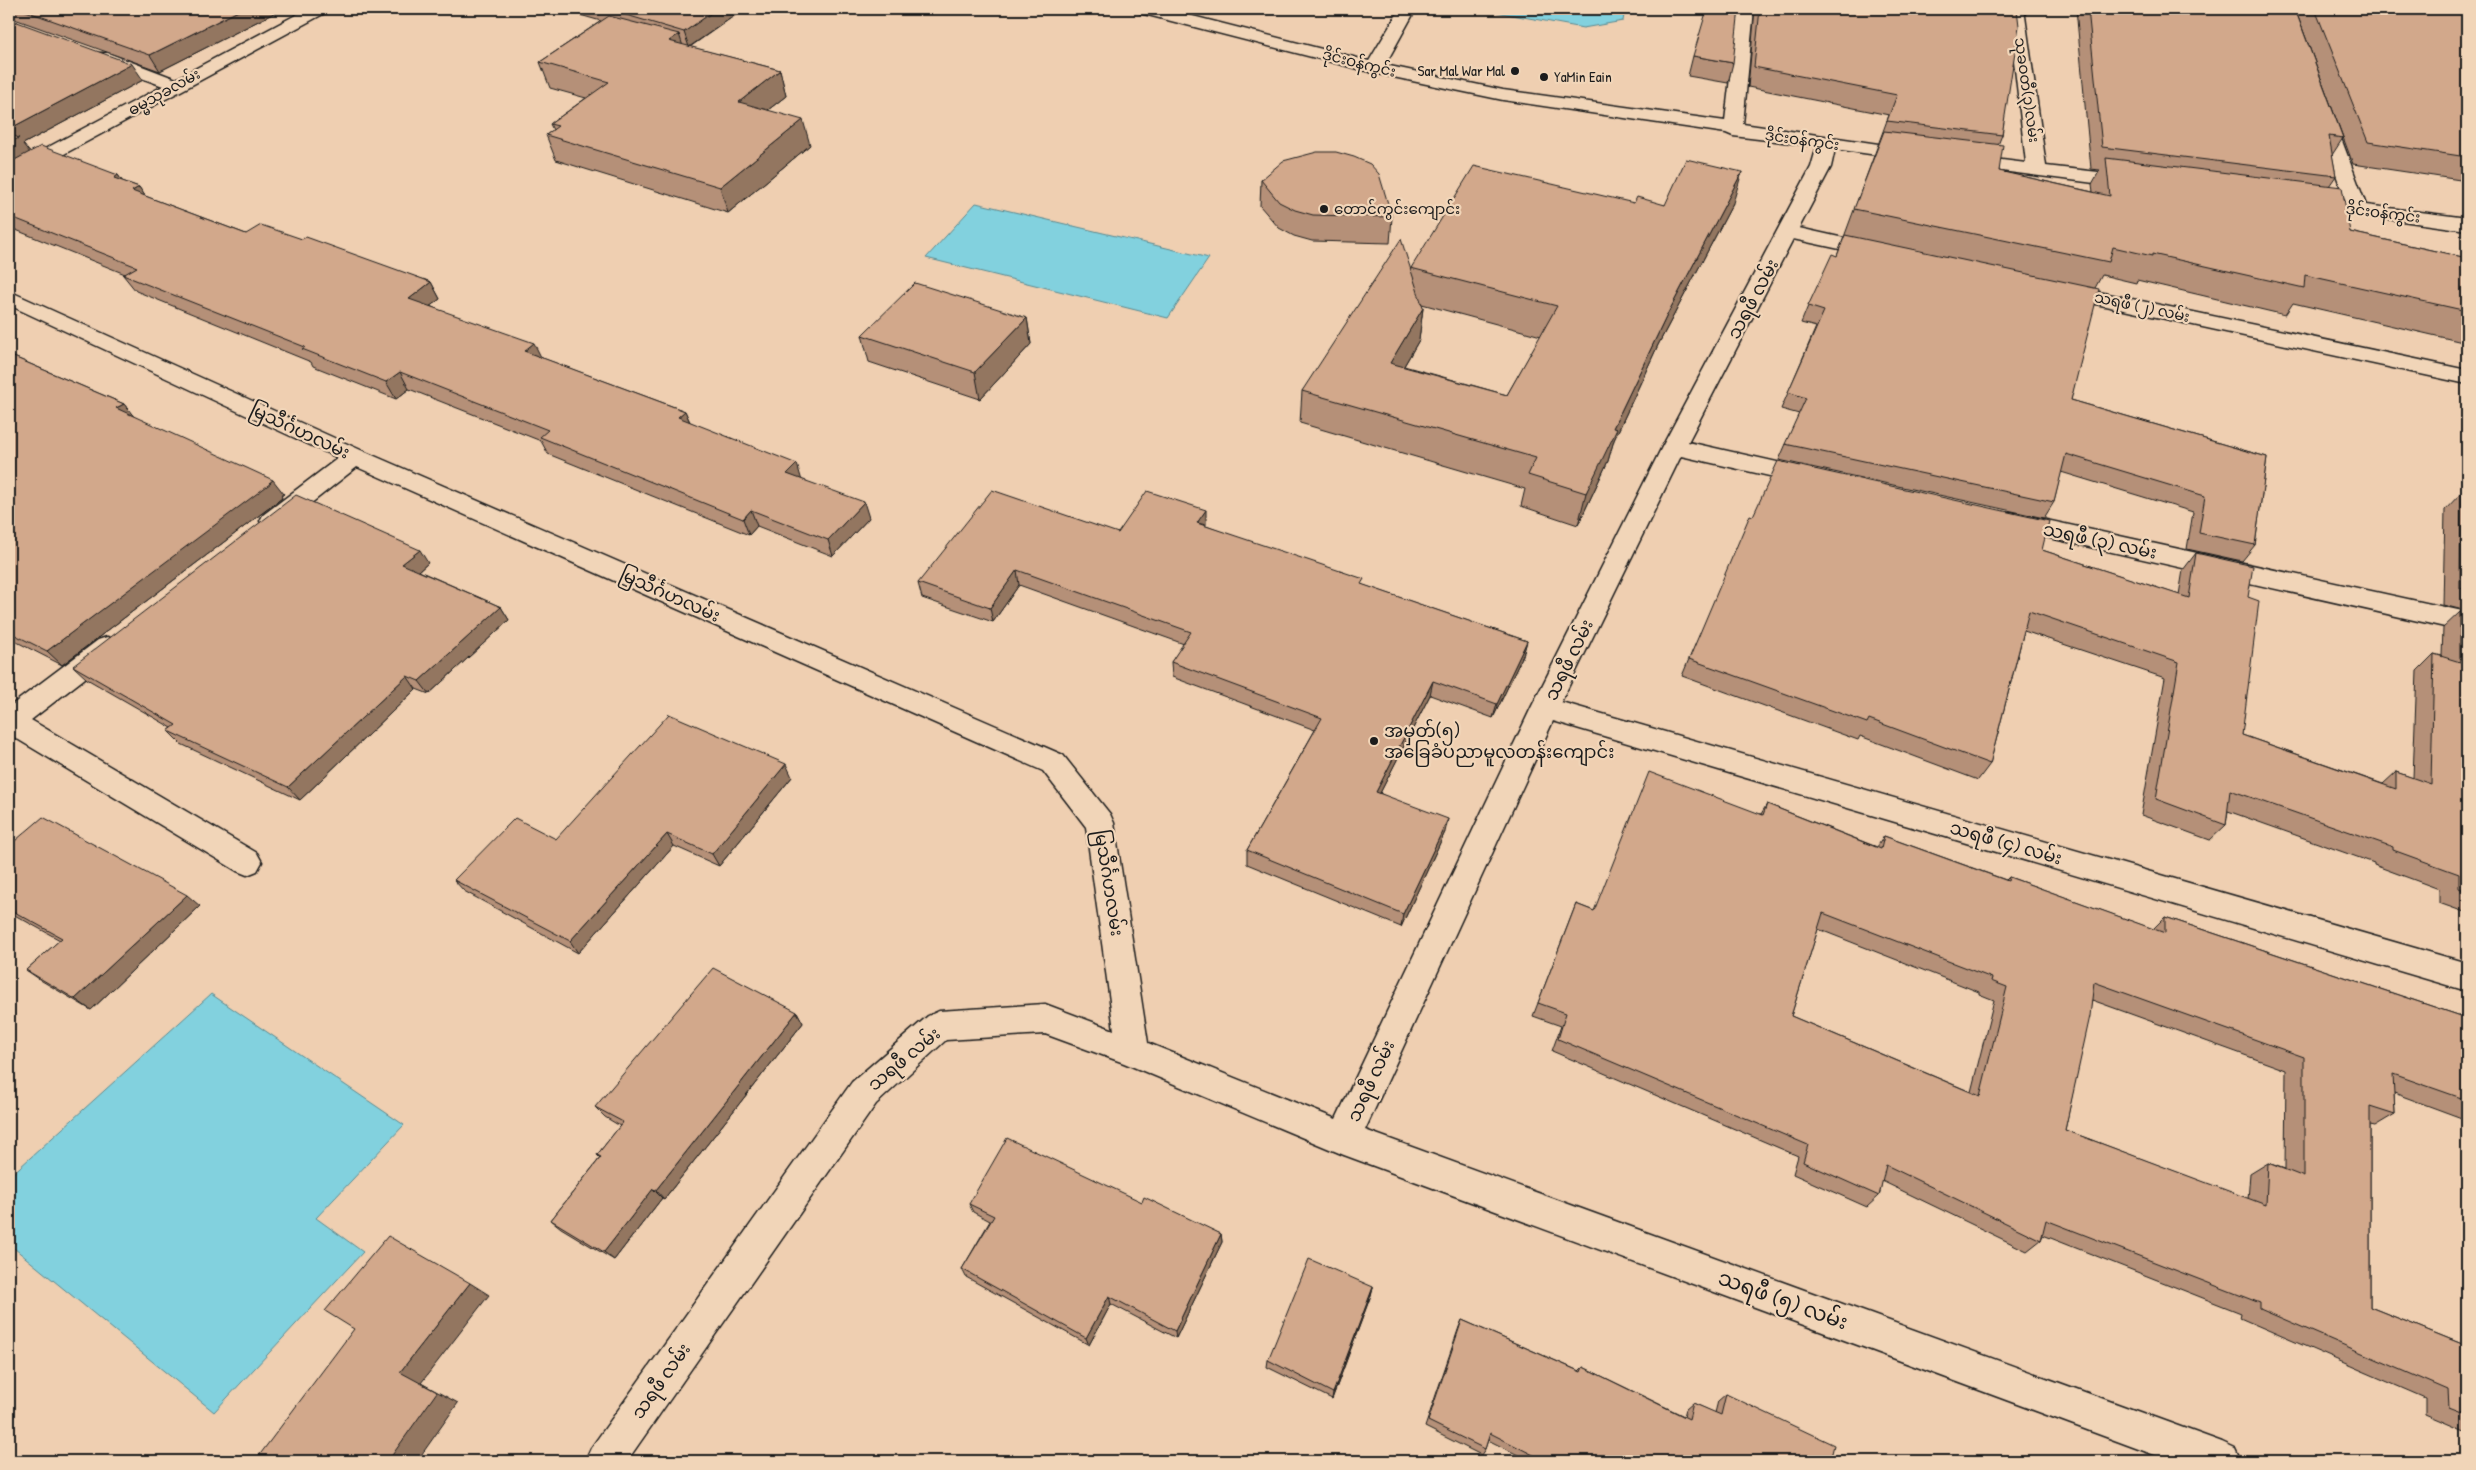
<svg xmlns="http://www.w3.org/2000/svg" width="2476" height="1470" font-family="'Patrick Hand','Noto Sans Myanmar',sans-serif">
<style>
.water{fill:#82d1de;stroke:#598990}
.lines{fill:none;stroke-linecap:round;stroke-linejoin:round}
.minor-casing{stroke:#1c1c1c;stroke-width:3}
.minor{fill:#f1d5b8;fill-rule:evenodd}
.wall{fill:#b59078;stroke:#1c1c1c;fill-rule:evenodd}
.shaded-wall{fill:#937661;stroke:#1c1c1c}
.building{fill:#d2a88b;stroke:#1c1c1c;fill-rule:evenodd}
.poi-dot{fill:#1c1c1c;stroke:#f1d5b8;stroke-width:2}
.labels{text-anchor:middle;stroke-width:4.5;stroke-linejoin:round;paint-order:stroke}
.far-street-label{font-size:15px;fill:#1c1c1c;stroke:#f1d5b8}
.far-poi-label{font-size:15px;fill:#1c1c1c;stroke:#f1d5b8;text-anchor:start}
.street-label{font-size:18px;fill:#1c1c1c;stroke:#f1d5b8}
.poi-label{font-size:18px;fill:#1c1c1c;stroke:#f1d5b8;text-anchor:start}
.near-street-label{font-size:21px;fill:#1c1c1c;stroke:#f1d5b8}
</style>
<rect width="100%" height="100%" fill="#efcfb1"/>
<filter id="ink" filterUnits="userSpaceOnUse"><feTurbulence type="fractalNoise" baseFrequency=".02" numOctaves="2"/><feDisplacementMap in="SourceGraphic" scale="10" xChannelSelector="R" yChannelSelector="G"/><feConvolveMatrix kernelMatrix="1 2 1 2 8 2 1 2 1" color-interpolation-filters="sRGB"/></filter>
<g filter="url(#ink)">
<path class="water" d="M1488,9h137l-2,12 -40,7 -87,-16z
M976,203l233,55 -41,60 -242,-60z
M211,994l193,131 -88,93 47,34 -149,160 -205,-168v-67z"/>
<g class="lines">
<defs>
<path id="minor" d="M307,9h20l-2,4 -309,167 -7,2v-14l154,-82 -67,-25 -3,-4 3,-4h12l68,26z
M1138,9h27l204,52 31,-52h16l-31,56 118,25 222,31 13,-112h16l-11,115 176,26 2,4 -2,4 -7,2 -77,-11 -4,18 -32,61 85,19 3,4 -3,4 -7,2 -84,-18 -105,203 129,29 4,6 -4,6 -8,2 -128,-29 -120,246 906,261v28l-914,-270 -188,409 857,312 13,6 6,13h-70l-827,-306 -220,-92 -79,-29 -99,6 -70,64 -249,357h-42l6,-13 261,-366 76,-66 11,-5 106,-7 69,26 -28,-203 -43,-56 -686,-304 -76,60 -9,3 -9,-3 -3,-6 3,-6 75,-57 -329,-153v-14l354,160 700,304 47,59 4,9 34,220 188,76 195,-411 131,-261 149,-280 6,-21 -84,-10 -7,-3 -223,-33 -129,-27 -234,-60z
M2008,9h16l22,157 87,10 7,2 3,4 -3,4 -7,2 -178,-23 -3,-4 3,-4 7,-2 64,8z
M2323,108l6,2 3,4 34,91 101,13v12l-167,-23 -3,-4 3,-4 7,-2 39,5 -32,-88 3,-4z
M2061,284l406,86v14l-413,-89 -3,-5 3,-5z
M2010,512l457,100v20l-466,-105 -3,-6 3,-6z
M107,637l9,3 4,7 -4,7 -85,66 226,133 5,9 -5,9 -10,4 -10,-4 -228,-137v-27l89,-67z"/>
</defs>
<use href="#minor" class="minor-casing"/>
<use href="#minor" class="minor"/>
</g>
<path class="wall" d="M9,9h273l-122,62 -151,-54z
M414,9h28l-9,5z
M559,9h185l-54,38 90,23 6,26 -18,14 42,35 -82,68 -172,-53 -10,-25 7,-5 -3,-6 36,-26 -36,-10 -10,-26 61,-41z
M1755,9h262l-15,126 -4,10 1,26 94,21 -1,-8 8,-14 -9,-1 -15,-160h219l48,129 -11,17 4,21 -7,10 21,46 117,26v85l-174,-40 -8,12 -148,-35 -1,3 -34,-8 -7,13 -24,112 196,57 -12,88 -13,16 -55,-12 6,-37 -132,-40 -7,30 -10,16 -265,-58 20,-46 -18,-5 35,-82 -15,-4 7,-17 29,-50 52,-141 -141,-28z
M2295,9h172v172l-114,-17z
M9,19l134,61 -120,64 6,8 89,23 4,6 17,6 6,9 101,38 56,5 129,43 9,17 -10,7 112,52 143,53 5,11 111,57 68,39 -36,38 -76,-30 -8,9 -201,-81 -7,-13 -132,-52 -13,10 -83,-33 -2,-4 -175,-71 -13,-16 2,-1 -114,-46 -2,-2z
M1693,56l40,7 -5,20 -40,-7z
M1261,180l131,37 -2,26 -78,-2 -18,-5 -15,-8 -19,-22z
M1634,203l31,2 68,-2 -75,142 -44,95 -6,21 -30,64 -57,-19 4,-17 -225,-66 2,-32 109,-123zM1422,304l119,32 -34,59 -103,-29 15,-26 4,-32z
M1027,318l4,26 -51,55 -111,-37 -7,-27z
M9,355l115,49 10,13 150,77 -3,2 1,2 -220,167 -53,-27z
M2461,493l6,2v116l-24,-6 2,-95z
M1753,516l289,34 137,45 4,-25 13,-17 52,44 -6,138 141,49 13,-12 17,6 4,-107 17,-17 8,2 1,-28 17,-16 7,1v300l-28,-10v-14l-65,-24v-2l-146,-52 -2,14 -16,15 -69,-25 24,-137 -141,-47 -34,133 -12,16 -118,-44 -2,4 -176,-64 7,-17z
M1206,526l157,59 164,56 -4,14 -30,63 -63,-23 -50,98 65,39 -44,95 -154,-63v-14l68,-120 -143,-53 -1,-15 13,-18 -165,-59 -26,37 -71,-24 -4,-15 200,-50z
M428,563l-9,8 82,36 8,13 -80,74 -13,-5 -116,111 -119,-56 -13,-13 4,-3 -85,-49 -14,-13z
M792,777l-73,89 -45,-20 -96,107 -114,-62 -10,-11 102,-41z
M1767,804l110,43 7,-11 122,44 3,-3 144,52 12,-12 302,101v102l-73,-27 1,21 -20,12 -5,-1v182l97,39v86l-42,-18v-16l-185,-80 1,-5 -198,-78 -2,5 -14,11 -145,-70 -3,15 -12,11 -74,-33 5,-18 -246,-105 9,-25 -28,-10 43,-112 18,7 167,-97zM1818,929l161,63v2l15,6 -23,92 -180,-76zM2092,1000l194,70 -1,99 -17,-6 -18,11 -2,25 -183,-69z
M9,846l191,60 -109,104 -49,-29 -16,-11 34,-30 -51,-28z
M797,1012l6,11 -139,176 -2,-1 -48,62 -53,-32 -10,-8 49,-62 -3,-3 23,-29 -15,-9 -10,-10z
M1142,1202l79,32 1,8 -46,96 -65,-34 -22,41 -123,-68 -4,-8 28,-48 -17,-9 -4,-8z
M1373,1287l-2,8 -39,104 -65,-32 1,-7z
M1462,1320l117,51 4,-4 101,49 2,-7 7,-6 22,10 3,-12 8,-7 104,67h-300l-42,-21 -3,9 -4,6 -56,-28 34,-100z"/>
<path class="shaded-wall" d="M242,9h40l-122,62 -10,-16z
M431,9h11l-9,5z
M717,9h27l-55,38 -5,-15z
M679,34l8,25 -18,-18z
M132,64l11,16 -120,64 8,10 -22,12v-37z
M780,70l6,26 -40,31 -7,-25z
M803,120l7,25 -82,68 -8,-26z
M1742,172l-9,31 -75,142 -44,95 -6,21 -30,64 8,-32 27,-65 55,-115z
M118,175l11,16 -15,-13z
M139,187l11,16 -18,-12z
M431,282l9,17 -22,16 -9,-16z
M1423,308l-4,32 -32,55 3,-32z
M1027,318l4,26 -51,55 -5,-27z
M534,343l8,16 -18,-8z
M400,372l9,17 -13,10 -10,-17z
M124,404l11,14 -19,-10z
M685,411l7,16 -14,-10z
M797,464l5,17 -15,-7z
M273,480l11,14 -3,2 1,2 -220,167 -15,-14z
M864,502l5,16 -36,38 -5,-16z
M751,510l6,16 -8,9 -6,-16z
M1206,510v15l-9,-2z
M420,550l8,13 -17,15 -9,-14z
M1017,570l2,15 -26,37 -3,-14z
M501,607l8,13 -80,74 -10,-13z
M1527,641l-4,14 -30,63 4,-14z
M407,676l9,13 -116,111 -12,-13z
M1433,681l-3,14 -56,110 2,-13z
M786,764l6,13 -73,89 -7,-12z
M1448,819l-3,13 -44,95 2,-13z
M667,834l7,12 -96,107 -8,-12z
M187,895l13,11 -109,104 -16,-11z
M797,1012l6,11 -139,176 -8,-9z
M653,1189l9,9 -48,62 -10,-8z
M1221,1234l1,8 -46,96 -1,-7z
M470,1283l19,12 -68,88 37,20 -41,58h-29l12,-89z
M1373,1287l-2,8 -39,104 1,-6z
M1109,1296l2,8 -22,41 -3,-7z"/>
<path class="building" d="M20,9h222l-92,46z
M606,9h111l-33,23z
M1707,9h32l-6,54 -40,-7z
M1760,9h257l2,17 -17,109 -115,-14 10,-26 -143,-28z
M2088,9h207l48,129 -14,-2 7,40 -234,-29z
M2315,9h152v148l-99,-15z
M609,16l70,18 -10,7 111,29 -41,32 64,18 -83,67 -174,-52 12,-9 -8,-2 59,-42 -69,-20z
M9,19l123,45 -123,65z
M1884,131l119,14 -4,26 111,25 -4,-38 236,29 8,45 117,26v53l-162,-36 -1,13 -152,-34v2l-39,-9 -4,15 -255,-53z
M9,134l10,4 -10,5z
M41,146l77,29 -4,3 25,9 -7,4 114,43 15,-9 41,14 4,-2 125,45 -22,17 125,44 -10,8 161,60 -7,6 119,47 -10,10 77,28 -36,38 -77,-30 -8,9 -203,-82 8,-7 -148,-58 -14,10 -84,-33 3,-2 -182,-72 14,-8 -128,-51v-53z
M1317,152h19l18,5 16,7 9,10 13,43 -79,-2 -18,-5 -16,-8 -18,-22 22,-19z
M1686,159l56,13 -74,141 -55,115 4,1 -31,64 -58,-18 8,-17 -234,-67 99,-152 22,69 -33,55 117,32 50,-89 -146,-38 63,-102 160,37 3,-6 28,8z
M1845,235l254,54 -28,111 196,57 -12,88 -56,-12 6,-37 -139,-42 -12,48 -269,-58 21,-46 -18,-6 36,-81 -16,-5 24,-52 5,2z
M915,283l112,35 -52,54 -113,-37z
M9,355l115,49 -8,4 157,72 -4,3h2l-224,168 -38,-19z
M1778,461l271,60 -7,29 147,48 7,-45 57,13 -5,31 11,4 -17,134 154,54v-17l35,12 3,-130 26,8v-50l7,1v278l-8,-3v-14l-66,-24v-3l-163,-57 -4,35 -70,-26 23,-137 -150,-51 -39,153 -121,-45 -2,4 -178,-64 61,-144 3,1z
M992,490l126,43 29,-42 59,19 -9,13 167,56 -3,5 166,57 -30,63 -64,-23 -57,111 72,27 -45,95 -156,-64 75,-132 -151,-56 20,-30 -174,-62 -27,38 -72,-25z
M2461,493l6,2v94l-7,-1z
M296,495l124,55 -18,14 99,43 -82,74 -12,-5 -119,111 -120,-56 8,-6 -103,-59z
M669,714l117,50 -74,90 -45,-20 -97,107 -116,-61 61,-62 41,21z
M1649,772l114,43 4,-11 114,45 3,-13 124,45 1,-4 156,56v-16l302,101v82l-74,-26 2,40 -25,-8v201l97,39v68l-18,-7 -1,-17 -188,-81v-6l-214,-83 -5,20 -155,-75 -7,31 -76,-34 5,-17 -250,-106 8,-26 -28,-10 38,-99 18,7zM1823,913l169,65 -1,3 16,6 -27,109 -189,-80zM2094,982l210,75v120l-36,-14 -2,42 -201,-75 25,-114z
M43,817l144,78 -112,104 -49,-29 36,-32 -53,-29v-63z
M713,968l84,44 -141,178 -3,-1 -49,63 -53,-32 50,-63 -4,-2 26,-33 -28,-15z
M1007,1138l135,64 2,-5 77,37 -46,97 -66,-35 -23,42 -124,-69 32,-53 -25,-12z
M388,1236l82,47 -70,89 37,20 -49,69h-133l99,-132 -29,-18z
M1309,1259l64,28 -40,106 -65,-33z
M1462,1320l119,52 2,-5 106,52 4,-16 28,12 5,-21 108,51 -4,16h-285l-55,-28 -5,16 -57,-28z
M957,1457l7,4h-9z"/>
</g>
<g class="poi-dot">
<circle cx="1515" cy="71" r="5"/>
<circle cx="1544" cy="77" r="5"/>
<circle cx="1324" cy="209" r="5"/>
<circle cx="1374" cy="741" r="5"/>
</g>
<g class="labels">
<g class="far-street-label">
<text transform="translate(1359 63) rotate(14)" y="5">ဒိုင်းဝန်ကွင်း</text>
<text transform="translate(2027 90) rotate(82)" y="5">သုခဝတီ(၃)လမ်း</text>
<text transform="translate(164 92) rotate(-29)" y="5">ဓမ္မသုခလမ်း</text>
<text transform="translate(1802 140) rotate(8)" y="5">ဒိုင်းဝန်ကွင်း</text>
<text transform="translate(2383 213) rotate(7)" y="5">ဒိုင်းဝန်ကွင်း</text>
<text transform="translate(2142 307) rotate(12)" y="5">သရဖီ (၂) လမ်း</text>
</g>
<g class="far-poi-label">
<text x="1505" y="76" text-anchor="end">Sar Mal War Mal</text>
<text x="1554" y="82">YaMin Eain</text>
<text x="1334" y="214">တောင်ကွင်းကျောင်း</text>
</g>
<g class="street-label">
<text transform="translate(1753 299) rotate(-62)" y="6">သရဖီ လမ်း</text>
<text transform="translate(300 431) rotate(25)" y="6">မြသီင်္ဂဟလမ်း</text>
<text transform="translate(2100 541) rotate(12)" y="6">သရဖီ (၃) လမ်း</text>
<text transform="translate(670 595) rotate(24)" y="6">မြသီင်္ဂဟလမ်း</text>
<text transform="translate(1569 660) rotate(-64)" y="6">သရဖီ လမ်း</text>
<text transform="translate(2006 843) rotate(16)" y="6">သရဖီ (၄) လမ်း</text>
<text transform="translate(1109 883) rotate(81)" y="6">မြသီင်္ဂဟလမ်း</text>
<text transform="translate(904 1059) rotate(-40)" y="6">သရဖီ လမ်း</text>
<text transform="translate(1371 1081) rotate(-65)" y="6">သရဖီ လမ်း</text>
<text transform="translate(661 1381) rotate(-55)" y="6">သရဖီ လမ်း</text>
</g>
<g class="poi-label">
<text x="1384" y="737">အမှတ်(၅)<tspan x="1384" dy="21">အခြေခံပညာမူလတန်းကျောင်း</tspan></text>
</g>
<g class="near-street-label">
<text transform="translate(1783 1300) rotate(20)" y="7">သရဖီ (၅) လမ်း</text>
</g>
</g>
<rect width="2476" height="1470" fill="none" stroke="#f1d5b8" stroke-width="30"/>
<rect x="15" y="15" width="2446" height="1440" fill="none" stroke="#1c1c1c" stroke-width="2" filter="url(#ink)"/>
</svg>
